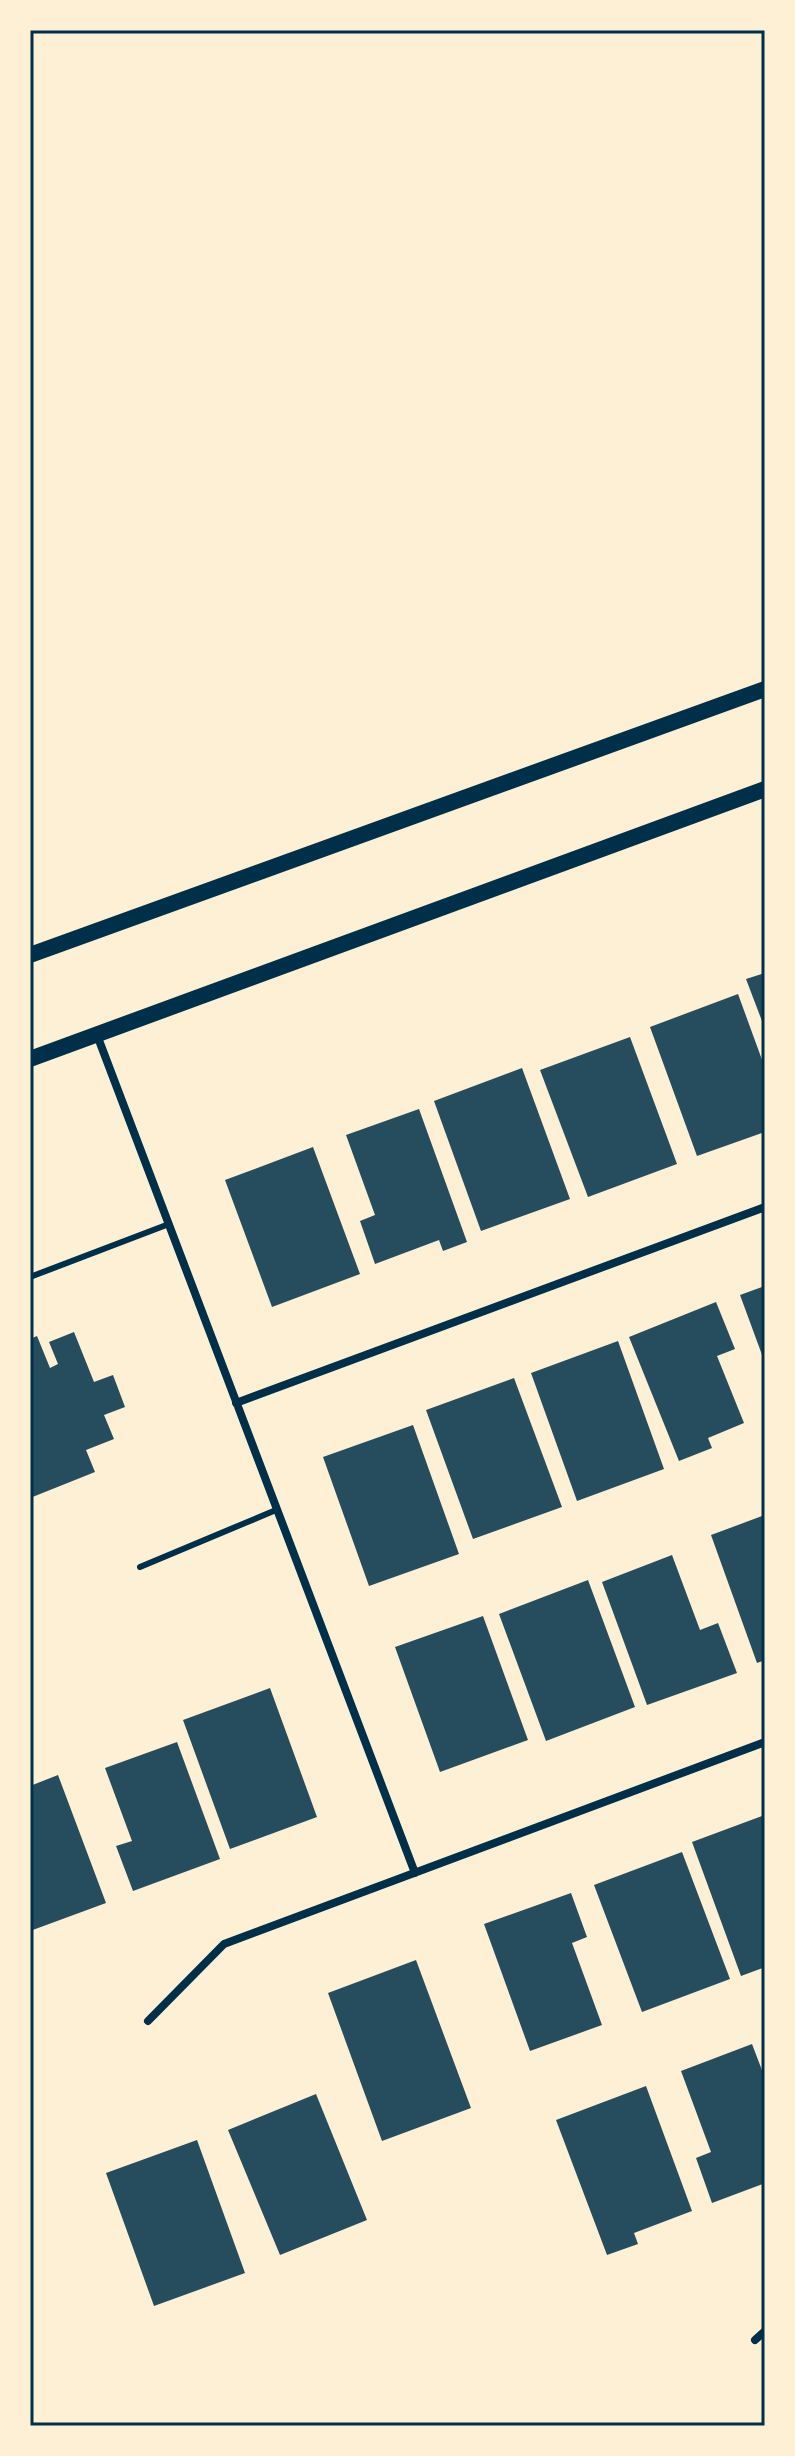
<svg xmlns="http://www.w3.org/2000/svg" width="795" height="2456" font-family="Bitter,serif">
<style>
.building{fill:#264d5e}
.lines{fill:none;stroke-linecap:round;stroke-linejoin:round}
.service{stroke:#003049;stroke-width:6}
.minor{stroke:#003049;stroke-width:8}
.secondary{stroke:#003049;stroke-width:16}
.neatline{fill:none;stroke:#003049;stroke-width:3}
</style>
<rect width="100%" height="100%" fill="#fdf0d5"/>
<path class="building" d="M765,973v56l-19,-50z
M738,994l27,74v64l-68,24 -47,-129z
M630,1037l47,127 -89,33 -48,-127z
M522,1068l48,131 -89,32 -47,-130z
M419,1109l48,133 -24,9 -4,-11 -64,24 -15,-43 15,-6 -29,-80z
M313,1147l47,127 -88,33 -47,-127z
M765,1286v77l-25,-68z
M716,1302l19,47 -18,7 27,67 -36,15 4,10 -33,13 -50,-124z
M74,1332l20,50 19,-7 12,32 -21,8 10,24 -28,11 9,22 -65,26v-159l7,-3 13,32 8,-4 -9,-22z
M618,1341l46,128 -87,32 -46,-128z
M514,1378l48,129 -89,32 -47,-129z
M413,1425l46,129 -90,32 -46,-129z
M765,1515v145l-8,3 -46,-128z
M672,1555l28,75 18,-7 19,50 -90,32 -45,-123z
M588,1580l47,127 -89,34 -47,-127z
M483,1616l45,124 -88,32 -45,-125z
M270,1688l47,129 -87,32 -47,-129z
M177,1742l43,117 -87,32 -17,-45 16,-5 -27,-73z
M58,1775l48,128 -76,28v-145z
M765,1815v152l-24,9 -49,-134z
M682,1852l48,127 -88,33 -48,-127z
M571,1893l16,44 -15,6 30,82 -72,26 -46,-127z
M416,1960l55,148 -89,33 -54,-148z
M752,2044l13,34v105l-53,20 -16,-45 15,-6 -30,-81z
M646,2086l46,125 -58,22 4,11 -31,11 -51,-135z
M316,2094l51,126 -87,35 -52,-125z
M197,2140l48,133 -91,33 -48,-133z"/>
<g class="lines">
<path class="service" d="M30,1277l139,-53
M140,1567l136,-57"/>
<path class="minor" d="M97,1035l318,838
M236,1403l529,-196
M148,2021l76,-77 541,-202
M755,2340l10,-9"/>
<path class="secondary" d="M30,955l735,-266
M30,1059l735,-270"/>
</g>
<rect width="795" height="2456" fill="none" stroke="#fdf0d5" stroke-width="64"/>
<rect x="32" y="32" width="731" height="2392" class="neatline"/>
</svg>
